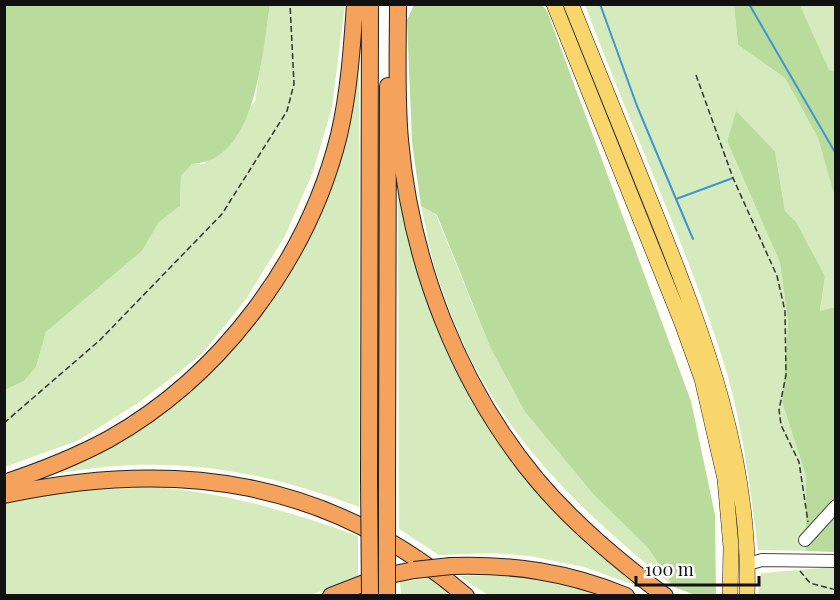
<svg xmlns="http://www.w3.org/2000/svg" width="840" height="600" font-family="'Playfair Display',serif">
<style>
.green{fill:#d5ebbd}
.forest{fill:#b9dc9c}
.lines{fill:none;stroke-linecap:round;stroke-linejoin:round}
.stream{stroke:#3f96cf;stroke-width:2}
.minor-casing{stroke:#444;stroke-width:14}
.major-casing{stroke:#222;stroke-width:16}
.highway-casing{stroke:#222;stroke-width:18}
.path{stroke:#333;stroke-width:1.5;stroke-dasharray:6 3;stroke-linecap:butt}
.minor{stroke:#fff;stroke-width:12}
.major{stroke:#f9d66b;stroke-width:15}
.highway{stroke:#f5a25d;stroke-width:16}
.highway-bridge-casing{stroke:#222;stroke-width:18;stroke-linecap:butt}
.highway-bridge{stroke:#f5a25d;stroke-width:16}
</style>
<rect width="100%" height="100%" fill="#fffdf5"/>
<path class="green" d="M270,5h75l-13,102 -19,65 -28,64 -39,63 -44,55 -61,47 -62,39 -74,27v-77l19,-9 12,-14 10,-35 96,-81 17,-29 21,-16 1,-30 11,-12h12l51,-63z
M585,5h149l4,40 47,33 33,60 18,59 -1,110 -15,5 5,-36 -29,-53 -11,-12 -10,-60 -39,-39 -9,29 53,122 8,60 -6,79 24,74v75l-48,-1c-8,-65 -16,-130 -36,-193 -39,-120 -93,-234 -137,-352z
M800,5h35v67l-6,-1z
M359,70v437c-100,-38 -192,-53 -298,-34l-2,-3 146,-95 122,-181 20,-54z
M398,195l81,214 156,176 -51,-18 -54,-11 -39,-3 -52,2 -40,-26z
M421,206l15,9 54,132 35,65 69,83 54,53 26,39c-111,-91 -191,-168 -236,-310 -8,-22 -11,-47 -17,-71z
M156,487c74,7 132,24 202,49v40l-47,19h-306l-1,-91 62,-13z
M835,567v28l-77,1 3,-23z
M507,575l58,8 39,12h-116l-29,-19z
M430,577l27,18h-56l-1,-13z"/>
<path class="forest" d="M5,4l265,1c-8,47 -13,156 -78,159l-11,12 -1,30 -21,16 -17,29 -96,81 -10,35 -12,14 -19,9z
M414,5h128l5,6 144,390 24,114 1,80h-21l-21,-8 -26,-39 -54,-53 -69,-83 -35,-65 -53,-132 -16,-9 -9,-64 -5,-122z
M734,5h66l29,65 6,2v125l-17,-59 -33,-60 -47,-33z
M736,111l39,40 10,60 11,11 29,54 -5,35 15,-4v245l-29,-1v-75l-24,-74 6,-79 -8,-60 -53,-122z"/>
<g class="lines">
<path class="stream" d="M600,4l37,102 39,93 57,-21
M749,4l87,150
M676,199l17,40"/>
<defs>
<path id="minor" d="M805,540l31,-34
M748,564l14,-4 74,1"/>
<path id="major" d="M554,4l128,319 20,56 23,100 6,68 -1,49
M571,4c28,71 57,141 85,211 49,122 96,247 91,381"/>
<path id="highway" d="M398,4c0,45 -2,92 2,136 11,123 58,245 137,340 37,44 82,81 128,116
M369,480l1,-476
M387,481l1,-395
M4,483c36,-12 72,-26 105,-44 112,-63 199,-179 230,-304 10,-43 13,-87 16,-131
M4,495c173,-37 324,-16 462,101
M451,566c61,-2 117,6 175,30
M331,596l49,-19 34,-7"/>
</defs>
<use href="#minor" class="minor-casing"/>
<use href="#major" class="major-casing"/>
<use href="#highway" class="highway-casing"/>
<path class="path" d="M696,75l37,103 44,98 8,35 1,64 -7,35 2,15 18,37 9,60
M4,423l96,-83 122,-126 65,-103 7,-27 -4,-80
M800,571l10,12 26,7"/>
<use href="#minor" class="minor"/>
<use href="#major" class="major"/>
<use href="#highway" class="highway"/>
<defs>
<path id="highway-bridge" d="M369,480l1,116
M414,570l37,-4
M387,596v-115"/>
</defs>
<use href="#highway-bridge" class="highway-bridge-casing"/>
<use href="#highway-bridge" class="highway-bridge"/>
</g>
<rect width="840" height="600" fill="none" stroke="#111111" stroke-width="12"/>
<path d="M636 576v9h123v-9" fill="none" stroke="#111111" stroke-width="3"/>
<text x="645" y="576" font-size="18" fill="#111111" stroke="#ffffff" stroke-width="4.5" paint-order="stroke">100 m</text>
</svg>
